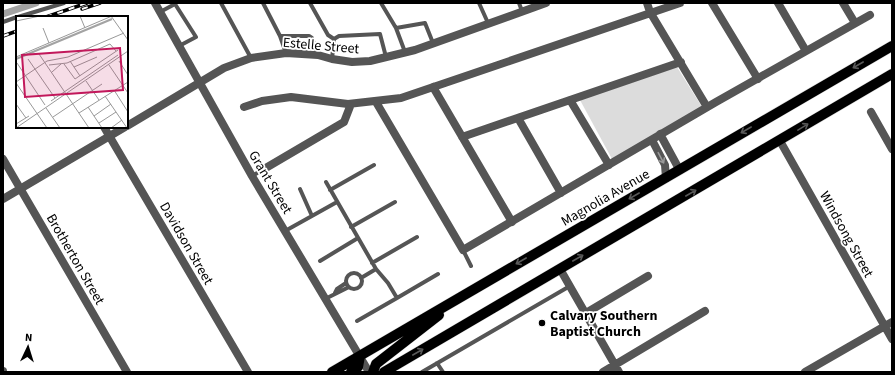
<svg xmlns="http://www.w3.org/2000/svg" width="895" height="375" font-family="'Source Sans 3',sans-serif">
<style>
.green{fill:#dcdcdc}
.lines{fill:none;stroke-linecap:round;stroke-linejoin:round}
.canal{stroke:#a3a3a3;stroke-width:7}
.primary-casing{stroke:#dbdbdb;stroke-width:11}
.lane{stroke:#555;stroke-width:4}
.street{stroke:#555;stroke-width:8}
.primary{stroke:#000;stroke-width:10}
.rail-casing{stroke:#000;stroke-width:3.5}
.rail{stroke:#fff;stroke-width:2;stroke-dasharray:6;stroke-linecap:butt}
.oneway{stroke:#595959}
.oneway2{stroke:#999}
.poi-dot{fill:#000;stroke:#fff;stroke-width:1.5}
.labels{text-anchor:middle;stroke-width:3.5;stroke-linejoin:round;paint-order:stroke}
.street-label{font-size:14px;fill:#000;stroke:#fff}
.poi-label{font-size:14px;font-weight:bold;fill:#000;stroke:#fff;text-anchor:start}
.inset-river{fill:none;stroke:#a3a3a3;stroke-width:2}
.inset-road{fill:none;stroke:#999;stroke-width:1}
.view{fill:#c2185b;fill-opacity:0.15;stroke:#c2185b;stroke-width:2}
.inset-edge{fill:none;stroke:#000;stroke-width:2}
</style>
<rect width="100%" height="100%" fill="#fff"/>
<path class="green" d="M677,67l25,40 -90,52 -32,-59z"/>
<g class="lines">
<path class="canal" d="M3,14l33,-11"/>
<defs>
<path id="primary" d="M332,372l560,-326
M351,372l7,-5 2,-11
M373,372l3,-8 63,-49
M384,372l508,-298"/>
</defs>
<use href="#primary" class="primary-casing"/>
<path class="lane" d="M221,3l30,55
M263,3l17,33
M310,3l18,32 6,4 -2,20
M381,3l15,25
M479,3l9,20
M519,3l3,8
M160,12l15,-8 21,33 -17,9
M18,17l46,-14
M3,22l14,-5
M334,39l5,-3 41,-2 6,23
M405,52l-9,-24 29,-5 8,20
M286,53l-6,-17h29l3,2 6,17
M252,176l12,-7
M326,182l50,87 -15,9
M300,189l12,27
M330,190l44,-25
M351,227l44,-25
M285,231l52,-29
M463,250l8,16
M320,261l38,-23
M372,263l45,-26
M376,269l12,14 9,15 41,-24
M346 281a8 8 0 1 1 16 0a8 8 0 1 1-16 0Z
M335,293l2,-4 9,-6
M325,299l24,-12
M357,321l40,-23
M437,363l6,9
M422,372l148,-86"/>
<path class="street" d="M155,3l97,173 117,196
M647,3l3,9 57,95
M712,3l46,76
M778,3l28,48
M843,3l12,20
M433,87l79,135
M570,100l39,65
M376,102l87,148 253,-148 154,-87
M244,107l18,-6 29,-4 57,7 53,-6 279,-95
M871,112l21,37
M518,118l43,75
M127,126l97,-58 27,-10 35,-5 32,2 14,4 20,3 18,-1 45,-11 131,-47
M104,127l144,245
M660,134l19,35
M462,137l219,-75
M652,140l13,25 1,13
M780,141l112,198
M3,159l124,213
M264,169l80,-47 7,-18
M3,199l122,-72
M560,269l59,103
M586,313l62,-37
M3,371v1
M603,372l102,-61
M805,372l87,-50"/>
<use href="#primary" class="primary"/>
<defs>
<path id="rail" d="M82,9l18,-6
M46,17l41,-14
M3,36l14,-5"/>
</defs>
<use href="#rail" class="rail-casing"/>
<use href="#rail" class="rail"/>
</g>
<defs><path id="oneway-shaft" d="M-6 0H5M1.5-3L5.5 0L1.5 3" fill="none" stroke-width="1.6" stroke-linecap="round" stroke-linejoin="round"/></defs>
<g class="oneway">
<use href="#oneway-shaft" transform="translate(858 65) rotate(150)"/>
<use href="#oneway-shaft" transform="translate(803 127) rotate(-31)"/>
<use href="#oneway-shaft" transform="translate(746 130) rotate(150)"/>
<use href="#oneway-shaft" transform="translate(691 193) rotate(-30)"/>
<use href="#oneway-shaft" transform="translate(634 196) rotate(150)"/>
<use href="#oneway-shaft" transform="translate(578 258) rotate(-30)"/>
<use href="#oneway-shaft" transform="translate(521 261) rotate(150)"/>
<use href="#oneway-shaft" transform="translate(418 352) rotate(-30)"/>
</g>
<use class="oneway2" href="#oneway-shaft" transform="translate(661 158) rotate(62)"/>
<circle class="poi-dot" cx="542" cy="323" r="4"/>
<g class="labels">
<g class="street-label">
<text transform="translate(321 45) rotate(5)" y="5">Estelle Street</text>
<text transform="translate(271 182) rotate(59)" y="5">Grant Street</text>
<text transform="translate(605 197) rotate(-30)" y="5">Magnolia Avenue</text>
<text transform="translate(847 234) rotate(61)" y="5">Windsong Street</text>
<text transform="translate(187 243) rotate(60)" y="5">Davidson Street</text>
<text transform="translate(76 259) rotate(60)" y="5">Brotherton Street</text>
</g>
<g class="poi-label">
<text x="550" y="320">Calvary Southern<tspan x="550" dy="16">Baptist Church</tspan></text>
</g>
</g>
<g transform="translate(16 16)">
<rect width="112" height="112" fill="#fff"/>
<path class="inset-river" d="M0,43l96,-40"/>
<path class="inset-road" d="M64,0l5,12M95,0l17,24M0,5l24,-5M27,12l6,15M23,38l50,74M0,41l96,-41M12,43l27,39M54,45l10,15M103,45l9,14M1,47l28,42M48,48l11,15 43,-29M33,49l18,-2 43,-19 6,7M93,49l19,28M58,51l23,-10M36,56l9,-8M70,65l13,19M0,66l31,-21 21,-4 56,-24M0,67l31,45M98,74l14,22M89,80l22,32M35,85l67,-46M0,88l10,14M72,91l14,21M30,92l14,20M63,97l49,-31M78,100l17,-12M37,101l49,-33M83,107l17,-11M0,108l13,-8M0,112l112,-77M95,112l11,-8"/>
<path class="view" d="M104,32l3,42 -98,7 -3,-42z"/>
<rect width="112" height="112" class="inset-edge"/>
</g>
<rect width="895" height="375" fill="none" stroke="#000000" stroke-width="8"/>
<g transform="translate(28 347) rotate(4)" stroke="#ffffff" stroke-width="3" paint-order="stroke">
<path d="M0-3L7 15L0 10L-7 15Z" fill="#000000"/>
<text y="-6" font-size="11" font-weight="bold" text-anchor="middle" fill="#000000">N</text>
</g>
</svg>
